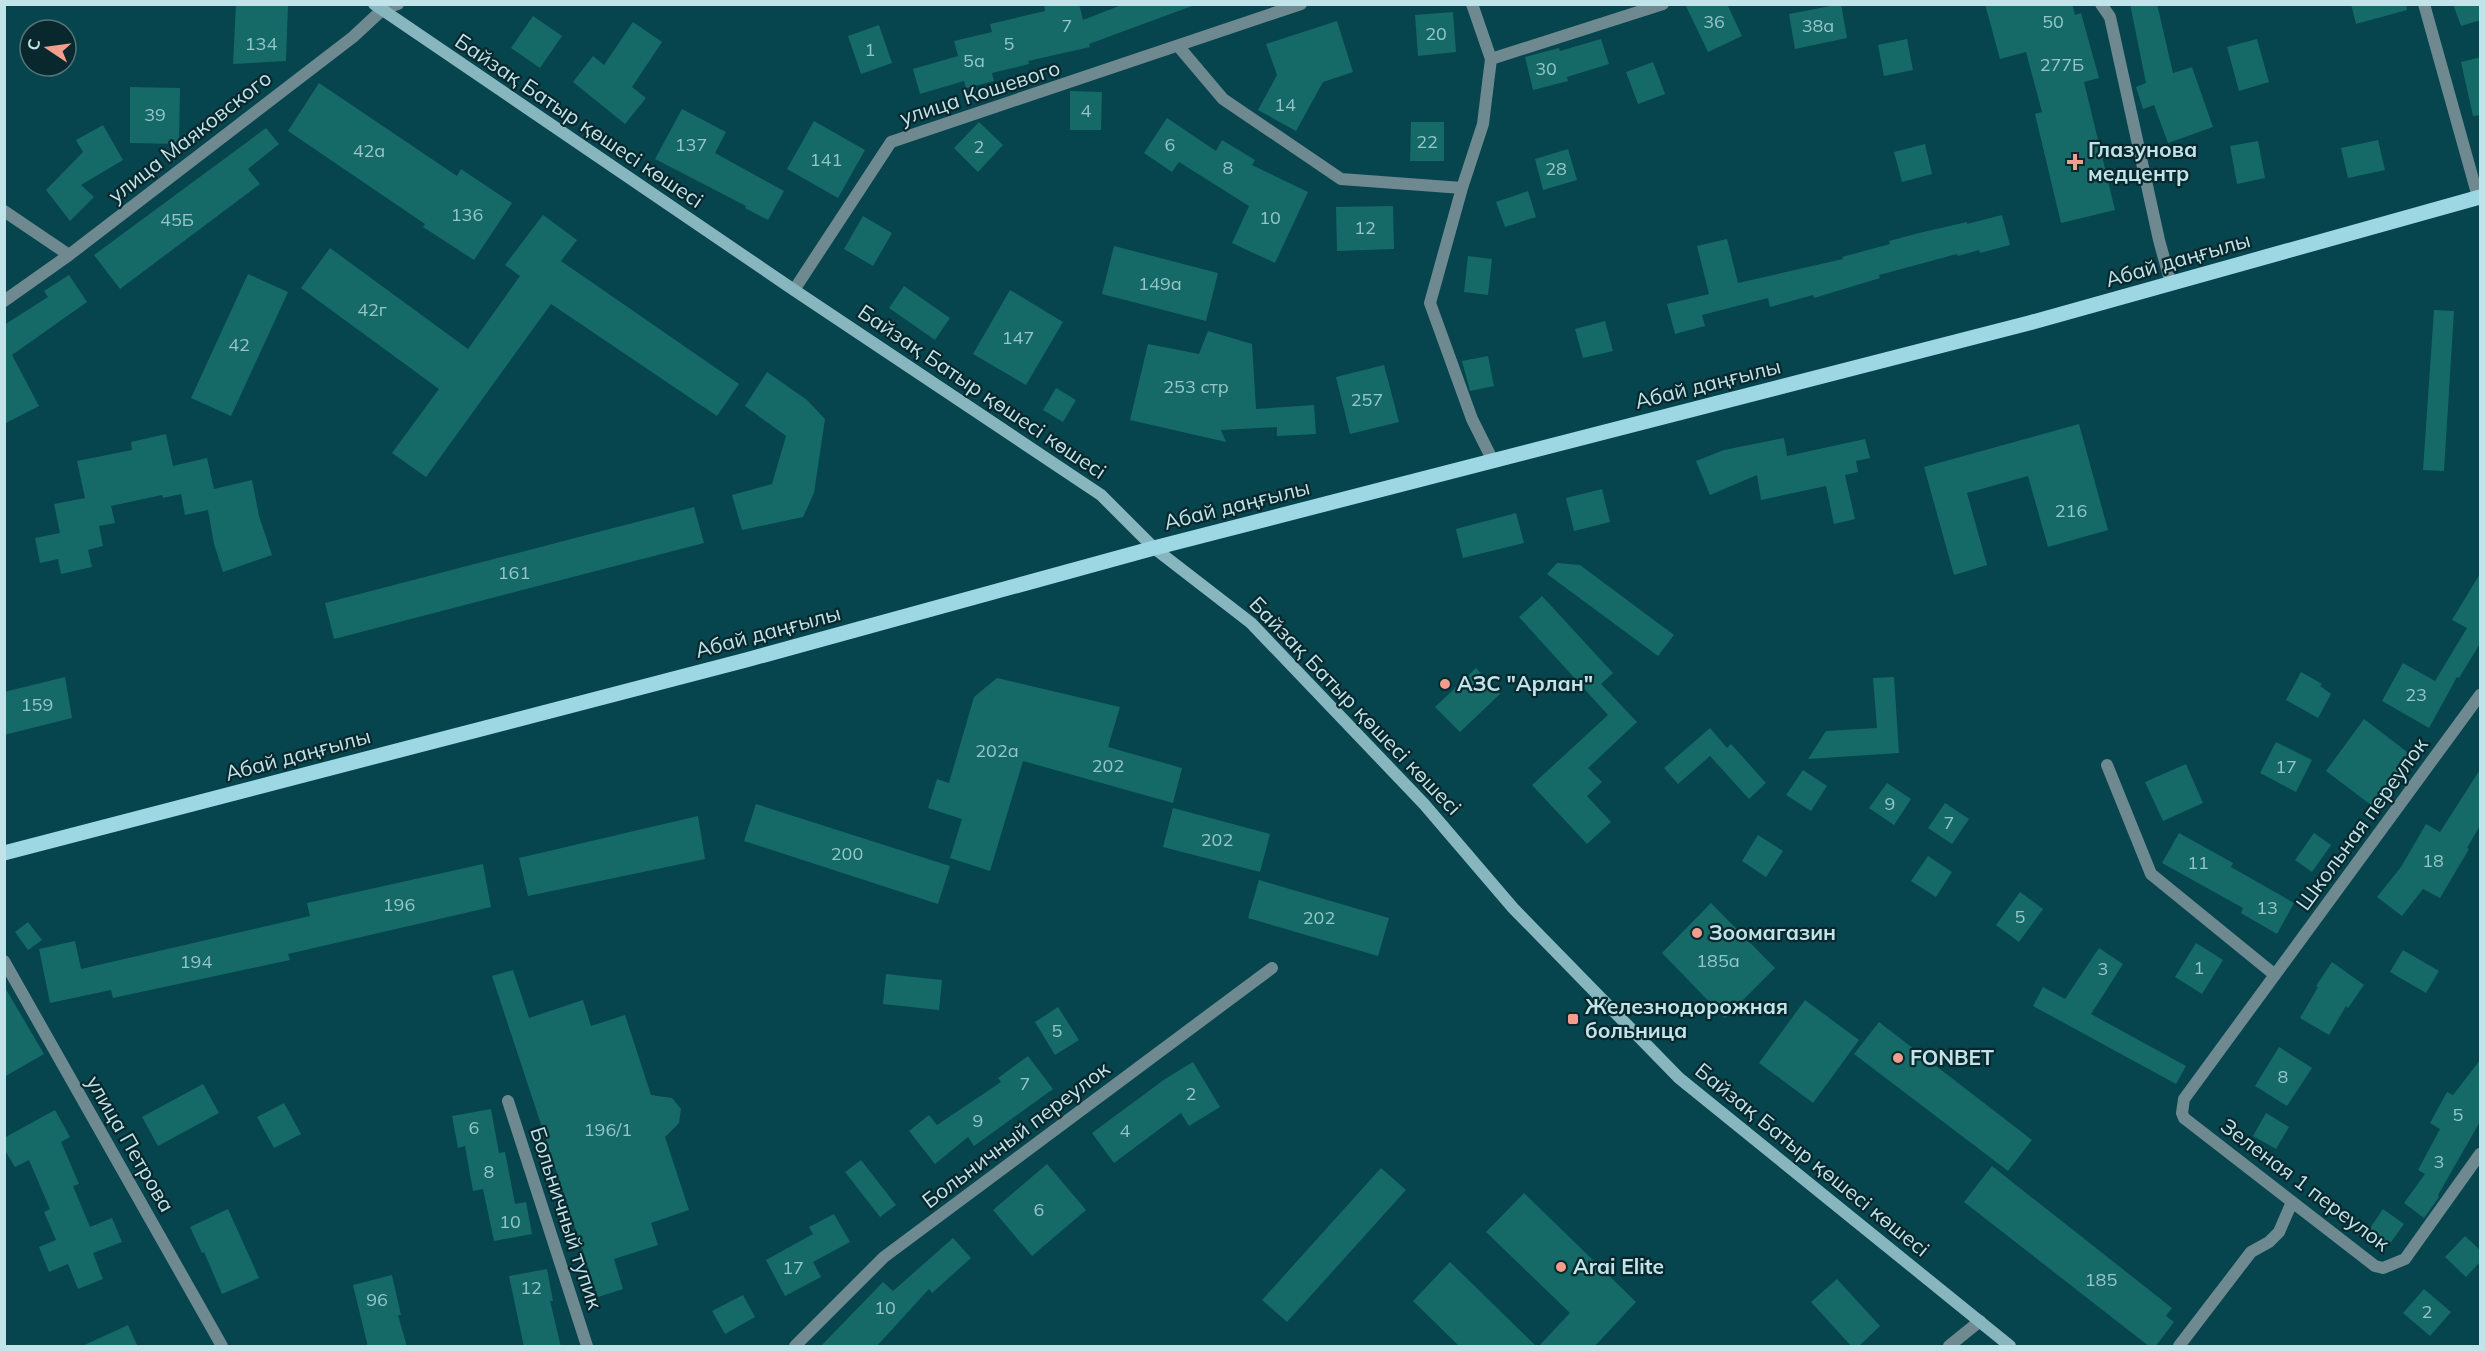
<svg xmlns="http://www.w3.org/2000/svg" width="2485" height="1351" font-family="Mulish,sans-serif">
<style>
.building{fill:#156a67}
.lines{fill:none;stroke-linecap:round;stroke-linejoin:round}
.minor{stroke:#6e8a90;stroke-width:12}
.tertiary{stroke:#6e8a90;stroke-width:12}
.secondary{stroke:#88b6bf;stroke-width:12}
.primary{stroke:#9cd7e3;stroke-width:15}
.poi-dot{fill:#f49d8c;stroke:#09282d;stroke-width:2}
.labels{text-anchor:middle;stroke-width:4.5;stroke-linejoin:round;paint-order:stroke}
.number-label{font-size:18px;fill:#96c5c9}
.street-label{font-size:21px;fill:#c1e3ea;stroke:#09282d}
.poi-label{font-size:21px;font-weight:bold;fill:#c1e3ea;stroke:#09282d;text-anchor:start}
</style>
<rect width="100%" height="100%" fill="#06444e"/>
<path class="building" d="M236,4h52l-2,57 -53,3z
M1044,4h35l4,16 41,-16h67l1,2 -103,38 1,3 -62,14 1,3 -37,9 2,8 -28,7 -2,-7 -44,13 -7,-25 45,-13 -4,-15 38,-9 -2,-8 55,-13z
M1685,4h42l15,32 -34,16z
M1841,4l6,34 -52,11 -6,-35z
M1985,4h87l3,11 6,-2 18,65 -15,4 31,128 -54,13 -26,-109 7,-2 -16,-60 -26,7z
M2130,4h27l16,69 19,-6 21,60 -45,16 -14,-38 -11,4 -7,-22 10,-4z
M2351,4h55l1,6 -51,14z
M2453,4h28v16l-20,6z
M1453,12l3,40 -38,4 -3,-41z
M533,16l29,20 -22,32 -29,-20z
M1337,21l16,51 -30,10 -27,49 -38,-21 19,-35 -11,-31z
M633,22l29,20 -30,45 14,11 -21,26 -52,-42 20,-26 11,9z
M879,25l13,38 -31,11 -13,-38z
M1601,39l8,25 -42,13 1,4 -35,9 -8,-33 34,-9 1,3z
M1907,39l6,31 -29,6 -6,-31z
M2257,39l12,43 -30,9 -12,-44z
M2481,57v58l-8,1 -12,-54z
M1653,62l12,32 -27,10 -12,-32z
M319,83l138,93 4,-7 51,34 -38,57 -51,-33 2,-3 -137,-93z
M130,87l50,1 -1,56 -49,-1z
M1070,91l32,1 -1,38h-31z
M682,109l44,23 -11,21 69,38 -16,29 -23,-12 1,-2 -91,-47z
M1167,118l49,33 6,-11 33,20 -3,5 56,27 -33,71 -43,-20 17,-37 -70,-44 -7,10 -28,-19z
M814,121l51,29 -27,48 -51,-29z
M979,122l24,23 -25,27 -24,-24z
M1411,122h33v39h-34z
M103,125l20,35 -42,25 13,12 -24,24 -24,-31 37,-38 -7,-12z
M266,128l13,16 -31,25 12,15 -140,105 -26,-34z
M2378,140l7,30 -37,8 -7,-30z
M2258,141l7,37 -28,6 -7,-38z
M1925,144l7,30 -30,8 -8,-30z
M1568,149l9,31 -34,10 -8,-31z
M1528,191l8,26 -31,10 -9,-25z
M1393,206l1,43 -57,2 -1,-44z
M543,215l34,25 -16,21 178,123 -22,32 -166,-112 -125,173 -34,-24 47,-64 -138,-101 29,-40 138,101 52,-73 -15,-11z
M2002,215l8,30 -30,8 -1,-3 -21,6 -1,-2 -78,21 1,3 -66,20 -1,-3 -43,12 -2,-9 -66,17 3,11 -30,8 -8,-30 42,-10 -12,-48 30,-7 11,44 105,-24 -1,-2 48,-13 -1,-3 30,-8 48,-11v2z
M863,216l29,17 -19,33 -29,-17z
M1114,246l104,27 -12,48 -104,-27z
M1468,256l24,3 -4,36 -24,-3z
M248,274l40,18 -57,124 -40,-18z
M69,275l18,27 -75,53 27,51 -35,18v-99l44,-28 -4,-6z
M904,286l46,32 -15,22 -46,-32z
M1010,290l53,32 -37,63 -53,-31z
M2434,310l20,1 -10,160 -21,-1z
M1605,321l8,30 -30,7 -8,-29z
M1208,331l44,13 4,65 58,-4 2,29 -39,2v-9l-56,3 5,12 -96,-22 18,-76 51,10z
M1488,356l6,30 -24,5 -8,-30z
M1384,365l15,57 -49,12 -14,-57z
M767,372l40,28 18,19 -11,74 -11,24 -61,13 -10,-35 40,-11 14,-48 -41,-30z
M1056,388l20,12 -13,22 -20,-12z
M2079,424l29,106 -60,17 -20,-71 -61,17 20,72 -33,10 -30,-108z
M166,434l7,32 34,-8 7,31 38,-9 7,36 13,39 -49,17 -9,-28 -6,-34 -23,5 -4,-21 -18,4 -1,-3 -51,11 4,17 -16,3 4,20 -15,4 4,17 -31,7 -3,-15 -18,4 -5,-25 25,-5 -6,-29 31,-6 -8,-37 55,-11 -1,-8z
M1784,438l3,18 78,-17 5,19 -14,3 2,11 -13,3 10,44 -21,5 -8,-38 -65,14 -4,-25 -47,20 -14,-34 28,-11z
M1602,489l8,33 -36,9 -8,-33z
M694,507l10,36 -370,96 -9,-36z
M1516,513l8,30 -61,15 -7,-29z
M1557,563l23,2 94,70 -16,21 -111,-82z
M2481,572v70l-22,36 -2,-1 -28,51 -47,-27 21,-38 32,18 32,-53 -15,-8z
M1542,596l71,77 -12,11 36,38 -49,46 14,14 -15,14 24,26 -24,22 -55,-59 76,-70 -89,-98z
M1476,668l24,26 -40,38 -25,-25z
M2301,672l21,12 -2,2 11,8 -13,24 -32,-18z
M65,677l7,41 -68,17v-43z
M1894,677l5,76 -91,6 18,-28 51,-3 -4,-50z
M997,678l123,29 -12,40 74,21 -9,35 -150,-42 -33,110 -40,-13 12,-39 -34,-11 9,-29 12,4 25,-86z
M2364,719l51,39 -36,53 -53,-40z
M1710,728l17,20 4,-4 35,39 -17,16 -39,-43 -32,28 -14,-16z
M2276,742l36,18 -16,32 -36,-19z
M2186,764l17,39 -40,18 -18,-39z
M2481,768v56l-14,24 2,1 -29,49 -17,-9 -21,27 -25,-19 24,-30 25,-43 14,8z
M1803,770l24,16 -16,25 -25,-16z
M1887,783l24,16 -17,26 -25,-17z
M1945,803l24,16 -17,25 -24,-16z
M756,804l194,62 -12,38 -194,-63z
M1173,808l97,26 -10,38 -97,-25z
M698,816l7,43 -177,37 -9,-38z
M2179,833l54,30 -2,4 63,36 -17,31 -36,-21 2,-5 -81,-45z
M2314,833l17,12 -19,27 -17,-12z
M1758,835l25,16 -17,26 -24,-16z
M1928,856l24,16 -16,25 -25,-16z
M483,864l8,43 -203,47 2,6 -177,38 -2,-8 -61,13 -11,-54 36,-8 6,28 229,-53 -3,-13z
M1259,880l130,38 -11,38 -130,-38z
M2020,892l23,17 -24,33 -23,-17z
M1711,903l64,65 -50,50 -63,-65z
M28,922l14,18 -14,10 -13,-18z
M2196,943l27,17 -21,34 -27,-17z
M2099,948l24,16 -32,50 95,52 -10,18 -143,-78 10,-19 22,12z
M2403,950l36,21 -13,22 -36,-21z
M2332,962l32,23 -16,23 -2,-2 -17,29 -29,-17 18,-31 -2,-1z
M513,970l16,48 54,-18 8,26 34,-11 26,80 21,3 9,11 -2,14 -14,14 24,73 -38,13 7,22 -44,14 9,30 -25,8 -106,-321z
M886,974l56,6 -3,30 -56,-6z
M4,986l40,68 -40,23z
M1805,1000l54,40 -46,63 -54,-40z
M1058,1007l21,33 -24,15 -20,-33z
M1879,1022l153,118 -24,31 -154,-117z
M2279,1047l33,21 -25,38 -32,-20z
M1028,1056l25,33 -79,57 -6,-9 -33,27 -26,-33 20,-16 8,10 64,-43 -3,-4z
M2481,1059v61l-43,75 1,2 -15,21 -20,-15 21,-29 -7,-4 22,-41 -10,-6 17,-31 6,3z
M1193,1062l27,45 -31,19 -8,-13 -67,50 -22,-30 73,-54z
M203,1084l16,29 -61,33 -16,-29z
M284,1103l17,31 -27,14 -17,-31z
M491,1109l8,44 6,-1 10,52 11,-2 6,32 -38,7 -11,-52 -10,2 -8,-45 -7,2 -6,-32z
M55,1110l15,27 -9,5 18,42 -6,2 17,41 22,-9 10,24 -29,11 10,26 -25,10 -10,-25 -19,8 -10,-25 17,-7 -12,-28 6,-3 -21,-49 -14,7 -11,-18v-11z
M2266,1113l23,14 -13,22 -23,-13z
M861,1160l35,45 -16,12 -35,-45z
M1047,1164l39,46 -54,46 -39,-46z
M1992,1166l180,142 -6,8 8,6 -19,25h-5l-186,-145z
M1381,1168l25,22 -119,132 -25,-22z
M1524,1193l112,109 -42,45h-56l32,-34 -84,-81z
M228,1209l31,69 -37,16 -18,-42 -2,1 -12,-26z
M2383,1209l21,15 -15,21 -21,-14z
M834,1214l16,28 -37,20 8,15 -36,19 -19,-36 47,-26 -4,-7z
M2465,1236l16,15v10l-15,16 -21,-20z
M953,1238l18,20 -39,35 -3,-4 -53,58h-56l63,-65 10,9z
M1450,1262l87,85h-77l-47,-46z
M547,1269l6,32h-3l11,46h-37l-15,-71z
M392,1275l9,40h-3l9,32h-39l-15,-62z
M1837,1279l43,47 -22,21h-6l-41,-45z
M2424,1289l27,23 -21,24 -27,-23z
M743,1295l12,22 -30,17 -13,-23z
M128,1325l10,22h-58z"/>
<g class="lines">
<path class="minor" d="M1472,4l19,55 -8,65 -21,64 -32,115 42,116 21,42
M2101,4l9,13 49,223 12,44
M2424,4l54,193
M1179,47l44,52 118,80 121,9
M1491,59l172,-55
M4,211l65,44
M794,290l97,-148 410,-138
M4,301l65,-46 284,-218 29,-27 16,-6
M2480,695l-296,404 -2,14 2,5 191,148 8,2 22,-9 75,-105
M2107,765l44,109 124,101
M4,961l218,385
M508,1101l79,245
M795,1346l89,-89 388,-289
M2179,1346l72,-94 18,-10 10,-10 13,-30"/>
<path class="tertiary" d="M1949,1346l31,-25"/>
<path class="secondary" d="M374,4l420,286 307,205 53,53 97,75 173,181 89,104 166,170 331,268"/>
<path class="primary" d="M4,853l742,-193 408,-112 875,-225 451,-126"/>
</g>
<g class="poi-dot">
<path d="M2072 153h6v6h6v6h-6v6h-6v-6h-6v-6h6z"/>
<circle cx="1445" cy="684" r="6"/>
<circle cx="1697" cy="933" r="6"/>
<rect x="1567" y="1013" width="12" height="12" rx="3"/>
<circle cx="1898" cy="1058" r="6"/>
<circle cx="1561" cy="1267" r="6"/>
</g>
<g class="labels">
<g class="number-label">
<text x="1714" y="28">36</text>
<text x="2053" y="28">50</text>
<text x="1067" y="32">7</text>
<text x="1818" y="32">38а</text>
<text x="1436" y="40">20</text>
<text x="261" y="50">134</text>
<text x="1009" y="50">5</text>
<text x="870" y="56">1</text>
<text x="974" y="67">5а</text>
<text x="2062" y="71">277Б</text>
<text x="1546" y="75">30</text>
<text x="1285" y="111">14</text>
<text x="1086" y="117">4</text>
<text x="155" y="121">39</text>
<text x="1427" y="148">22</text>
<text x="691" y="151">137</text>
<text x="1170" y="151">6</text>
<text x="979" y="153">2</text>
<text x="369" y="157">42а</text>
<text x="826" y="166">141</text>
<text x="1228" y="174">8</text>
<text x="1556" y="175">28</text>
<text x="467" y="221">136</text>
<text x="1270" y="224">10</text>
<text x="177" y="226">45Б</text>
<text x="1365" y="234">12</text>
<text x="1160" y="290">149а</text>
<text x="372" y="316">42г</text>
<text x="1018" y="344">147</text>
<text x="239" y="351">42</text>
<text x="1196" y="393">253 стр</text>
<text x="1367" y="406">257</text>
<text x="2071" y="517">216</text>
<text x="514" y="579">161</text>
<text x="2416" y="701">23</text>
<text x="37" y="711">159</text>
<text x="997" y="757">202а</text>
<text x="1108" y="772">202</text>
<text x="2286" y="773">17</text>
<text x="1890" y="810">9</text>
<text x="1949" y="829">7</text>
<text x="1217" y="846">202</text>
<text x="847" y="860">200</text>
<text x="2433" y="867">18</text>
<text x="2198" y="869">11</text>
<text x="399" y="911">196</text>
<text x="2267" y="914">13</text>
<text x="2020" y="923">5</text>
<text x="1319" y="924">202</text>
<text x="1718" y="967">185а</text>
<text x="196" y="968">194</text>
<text x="2199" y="974">1</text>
<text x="2103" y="975">3</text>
<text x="1057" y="1037">5</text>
<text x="2283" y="1083">8</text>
<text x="1025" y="1090">7</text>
<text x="1191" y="1100">2</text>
<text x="2458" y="1121">5</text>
<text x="978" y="1127">9</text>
<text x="474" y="1134">6</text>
<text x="608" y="1136">196/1</text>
<text x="1125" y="1137">4</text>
<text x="2439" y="1168">3</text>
<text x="489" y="1178">8</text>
<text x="1039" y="1216">6</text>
<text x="510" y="1228">10</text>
<text x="793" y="1274">17</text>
<text x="2101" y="1286">185</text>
<text x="531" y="1294">12</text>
<text x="377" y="1306">96</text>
<text x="885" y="1314">10</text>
<text x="2427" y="1318">2</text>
</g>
<g class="street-label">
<text transform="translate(980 93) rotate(-18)" y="7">улица Кошевого</text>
<text transform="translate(579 121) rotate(34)" y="7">Байзақ Батыр қөшесі көшесі</text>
<text transform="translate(190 137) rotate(-38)" y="7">улица Маяковского</text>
<text transform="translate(2178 260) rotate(-16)" y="7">Абай даңғылы</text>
<text transform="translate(1708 384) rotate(-14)" y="7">Абай даңғылы</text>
<text transform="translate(982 392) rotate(34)" y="7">Байзақ Батыр қөшесі көшесі</text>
<text transform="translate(1237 505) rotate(-14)" y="7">Абай даңғылы</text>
<text transform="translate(768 632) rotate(-15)" y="7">Абай даңғылы</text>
<text transform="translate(1355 706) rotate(46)" y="7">Байзақ Батыр қөшесі көшесі</text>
<text transform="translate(298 755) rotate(-15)" y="7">Абай даңғылы</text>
<text transform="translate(2362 824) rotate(-54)" y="7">Школьная переулок</text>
<text transform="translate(1016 1135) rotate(-37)" y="7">Больничный переулок</text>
<text transform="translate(130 1144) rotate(60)" y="7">улица Петрова</text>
<text transform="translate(1812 1160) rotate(39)" y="7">Байзақ Батыр қөшесі көшесі</text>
<text transform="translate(2305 1185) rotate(37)" y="7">Зеленая 1 переулок</text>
<text transform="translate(566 1218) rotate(72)" y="7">Больничный тупик</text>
</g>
<g class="poi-label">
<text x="2088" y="157">Глазунова<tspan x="2088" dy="24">медцентр</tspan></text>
<text x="1457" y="691">АЗС "Арлан"</text>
<text x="1709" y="940">Зоомагазин</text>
<text x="1585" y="1014">Железнодорожная<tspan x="1585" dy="24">больница</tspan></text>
<text x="1910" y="1065">FONBET</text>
<text x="1573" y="1274">Arai Elite</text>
</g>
</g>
<rect width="2485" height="1351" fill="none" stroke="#c1e3ea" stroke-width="12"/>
<g transform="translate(48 48) rotate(283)"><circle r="28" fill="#09282d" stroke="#537379" stroke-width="1.5"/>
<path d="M0-4.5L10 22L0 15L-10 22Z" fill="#f49d8c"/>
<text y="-9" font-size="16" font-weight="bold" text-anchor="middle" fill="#c1e3ea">С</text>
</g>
</svg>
